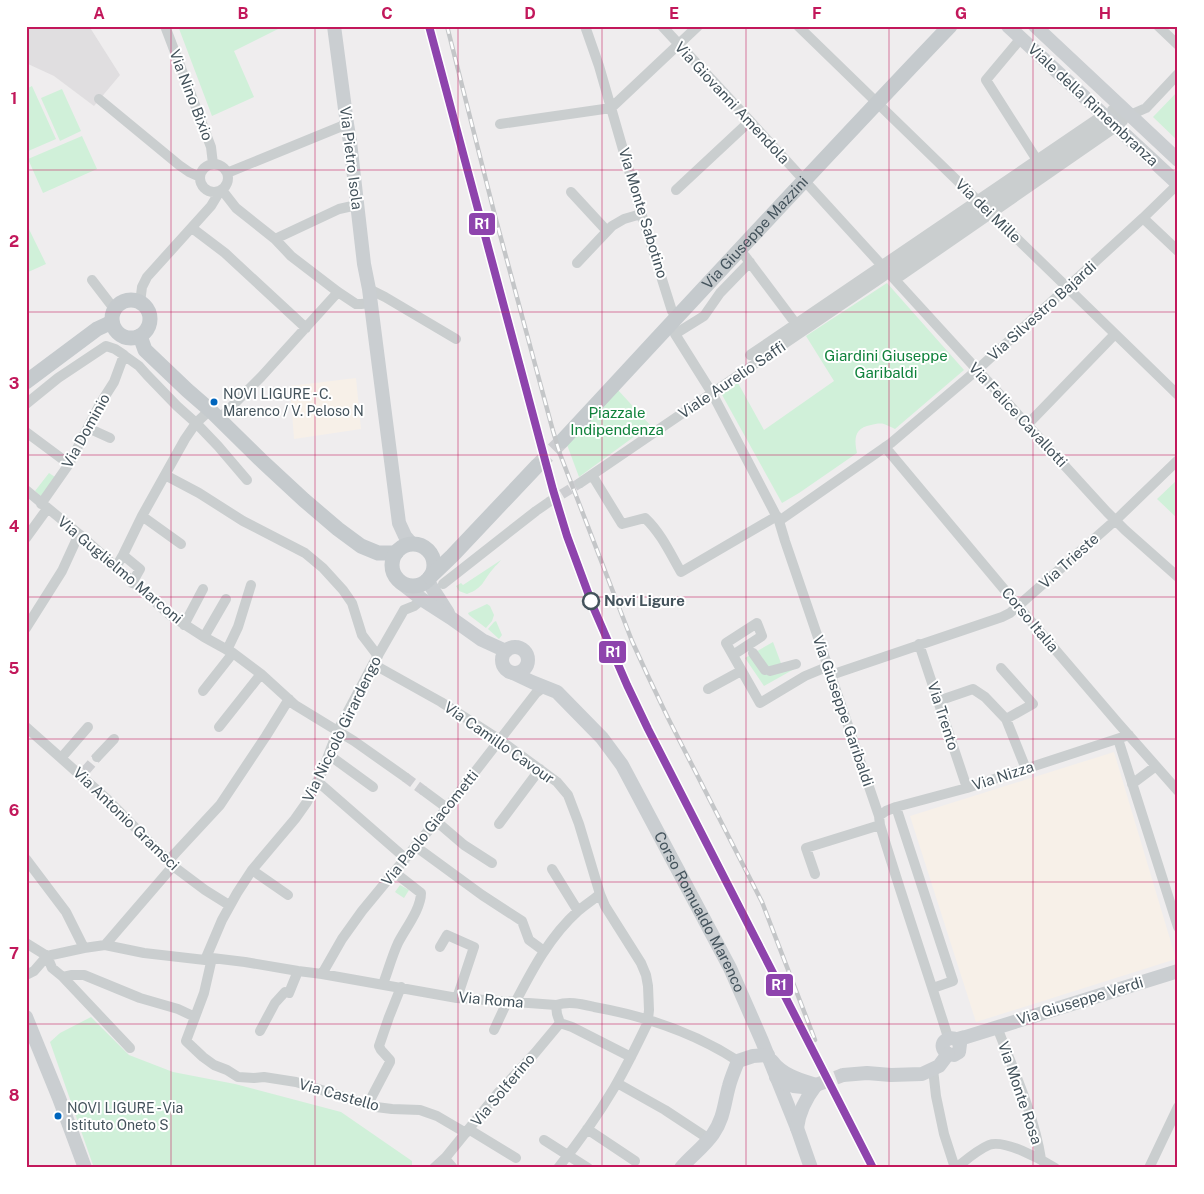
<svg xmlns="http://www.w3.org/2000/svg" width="1204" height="1194" font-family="'Public Sans',sans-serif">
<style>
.commercial{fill:#f7f0e8}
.education{fill:#e0dee0}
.green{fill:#d0f0d9}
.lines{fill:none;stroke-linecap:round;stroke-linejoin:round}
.street-tunnel{stroke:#cdced1;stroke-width:10;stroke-dasharray:10 5;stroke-linecap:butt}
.secondary-tunnel{stroke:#cdced1;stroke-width:14;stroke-dasharray:14 7;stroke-linecap:butt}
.primary-tunnel{stroke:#cdced1;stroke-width:15;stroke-dasharray:15 8;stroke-linecap:butt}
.street{stroke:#cacecf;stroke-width:10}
.secondary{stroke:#caced1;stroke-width:14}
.primary{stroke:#c5cacd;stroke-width:15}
.rail-casing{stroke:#c4c6c8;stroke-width:4.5}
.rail{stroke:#fff;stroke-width:2.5;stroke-dasharray:8;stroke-linecap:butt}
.rail-1-casing{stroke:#fff;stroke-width:11}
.rail-1{stroke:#8e44ad;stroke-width:8}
.grid{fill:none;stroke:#c2185b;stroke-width:1;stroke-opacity:0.55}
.bus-dot{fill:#0065bd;stroke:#fff;stroke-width:2}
.stop-dot{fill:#fff;stroke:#44535c;stroke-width:2.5}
.labels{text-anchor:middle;stroke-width:4;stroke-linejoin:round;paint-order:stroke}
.bus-label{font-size:14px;fill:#44535c;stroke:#fff;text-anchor:start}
.street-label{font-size:15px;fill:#44535c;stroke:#fff}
.park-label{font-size:15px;fill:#10823c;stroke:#fff}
.stop-label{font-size:15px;font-weight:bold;fill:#44535c;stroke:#fff;text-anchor:start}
.line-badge{stroke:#fff;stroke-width:2}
.badge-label{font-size:14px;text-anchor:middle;font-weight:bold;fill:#fff}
.neatline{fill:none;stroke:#c2185b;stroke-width:2}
.grid-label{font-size:16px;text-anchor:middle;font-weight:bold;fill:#c2185b}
</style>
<rect width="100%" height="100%" fill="#efedee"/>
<path class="commercial" d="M356,378l5,51 -67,10 -4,-53z
M1114,752l62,207 -200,63 -66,-206z"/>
<path class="education" d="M26,26h63l31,49 -26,31 -40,-30 -26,-12 -2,1z"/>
<path class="green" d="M178,26h100v3l-44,22 20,46 -42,19z
M32,86l24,53 -30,13v-63z
M62,89l19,42 -21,10 -19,-43z
M1178,91v50l-25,-24z
M82,136l15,33 -54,24 -15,-34z
M26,223l20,41 -20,9z
M887,283l77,87 -69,59c-4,-2 -8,-4 -11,-5 -4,-1 -9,0 -13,1 -17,3 -17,14 -14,28l-58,40 -17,10 -61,-110 17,-10 26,47 70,-49 -28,-45z
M618,390l32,35 -71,52 -13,-35z
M49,473l6,4 -13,20 -7,-6z
M1177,480h1v39l-21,-20z
M501,560c-2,3 -5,5 -8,9 -10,11 -9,19 -26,25l-8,-3 -3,-5 5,-3 2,2z
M487,604l3,2 4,9 -2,6 -6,7 -17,-13 -1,-2z
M496,621l6,14 -3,4 -11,-10 6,-7z
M773,642l9,24 14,2 -32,18 -19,-28z
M400,885l9,5 -5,8 -9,-6z
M91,1017l38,38 44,17 62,12 106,28 71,49v7h-318l-44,-126 10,-9z"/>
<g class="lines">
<path class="street-tunnel" d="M549,502l31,-19
M85,771l12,-14
M405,777l19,14"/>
<path class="secondary-tunnel" d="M816,1085l27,-10"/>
<path class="primary-tunnel" d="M537,466l25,-25"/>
<path class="street" d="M165,26l46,121 2,17
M585,26l14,40 44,153 29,92 6,6
M662,26l88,95 357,391 18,18 53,47
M798,26l380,369
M1158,26l20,19
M1022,39l-5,4 -31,37 51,80
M99,99l80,66 10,7 11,5
M1112,110l11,11
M1130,115l16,-7 32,-34
M500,124l111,-16 87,-82
M200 178a14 14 0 1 1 28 0a14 14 0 1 1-28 0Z
M227,173l120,-49
M222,190l14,18 39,31 16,17 47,36 18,12h5l9,-1
M676,190l74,-69
M571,192l36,39
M989,204l115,-79
M1143,218l35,33
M192,228l33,25 81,75
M275,239l64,-30 18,-4
M745,256l51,68
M577,263l35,-37 12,-7 17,-5
M894,269l82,-56
M92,280l23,30
M895,280l221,-153
M369,289l16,8 71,42
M140,303l2,-16 5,-10 64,-71 9,-15
M671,324l4,10 37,59 67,128 6,20 94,275 1,9c21,70 45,139 67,209l1,5
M675,334l29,-18 16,-23 30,-31
M750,355l353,-240
M125,356l14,10 8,9 30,31 19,17 22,23 29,34
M26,404l32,-26 48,-32 9,3 9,6 -10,27 -14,22 -31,60 -28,40
M219,419l42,-42 77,-85
M1027,425l88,-91
M88,428l22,10
M26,432l43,32
M885,447l144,172 89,104 60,68
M165,475l34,18 44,28 62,32 18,15 20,22 9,13 10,32 16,21
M592,475l30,49 23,-6c16,15 25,35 36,54l96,-56
M580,483l304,-207
M26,490l53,44 91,81 34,22 29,16 28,21 34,31 59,36 51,36
M142,516l39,28
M779,521l112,-78 86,-73 166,-152 35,-34
M26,538l21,-29
M123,555l17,14 -8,14
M116,567l7,-12 19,-39 43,-77 11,-16 14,-13
M443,584l93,-73 13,-9
M184,625l19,-36
M26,628l36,-57 17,-37
M204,637l22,-38
M919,644l48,144
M227,650l11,-23 13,-42
M753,653l12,17
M733,655l29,-19 -5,-13 -31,20 34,60 45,-27 24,-10
M373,664l68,38 59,38 57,42 11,13 11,29 21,70 5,12 36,57 5,12 2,11 1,24 -1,9
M770,671l26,-7
M831,675l171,-58 8,-4 109,-96 59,-57
M708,689l33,-18
M203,691l30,-38
M938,701l35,-12 12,8 21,22 27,-15 -32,-36
M1006,719l20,50
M26,727l81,72 66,67 32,24 24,15
M219,727l42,-53
M1118,739l60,188
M329,755l44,32
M62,757l26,-30
M97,757l17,-18
M317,781l87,76
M1132,784l24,-18
M424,791l23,17
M896,807l57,174 -20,7
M879,816l7,-5 10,-4 71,-19 162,-53
M436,821l28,24 28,18
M499,824l41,-55
M415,846l67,49 40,26 7,19 15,11
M26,859l40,53 18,36
M168,861l52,-56 46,-69 23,-37
M552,869l26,42
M252,870l36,25
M815,874l-9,-26 74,-23
M26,943l21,13 37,-8 21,-3 39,8 61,7 7,-2 33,4 53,9 24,3 135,24 99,7c14,-4 25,-1 38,2 51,9 101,26 144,54
M105,945l68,-79
M440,947l7,-12 27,12 -17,51
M212,958l-8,35 -18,48 17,16 11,8 13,5 11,7 16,1 10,-1 32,5 80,25 16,2 28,1 17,6 29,17
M205,960l17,-40 15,-27 15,-23 43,-51 12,-17 13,-25 18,-47 35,-66 31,-54 10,-4 5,-4
M322,974l20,-35 20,-28 85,-103 89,-115 8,-6
M26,975l8,-4 13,-15 5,12 11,9 67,71
M63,977l9,-2h12l56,23 38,11 17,8
M383,984c5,-13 9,-28 15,-41 7,-14 23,-34 23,-50l-27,-21
M515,1003c17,-33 35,-67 63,-92 7,-6 15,-11 22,-17
M556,1005l1,9 3,9 12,4 59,30
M997,1027c16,42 37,87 44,132
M494,1030l13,-28
M260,1031l15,-28 10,-11 4,1 9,-22
M933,1069l3,27 8,38 11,34
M617,1083l48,27 44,29
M368,1104l22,-42v-2l-9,-10 -2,-4 10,-29 12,-30
M587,1129l48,32
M470,1130l46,28
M544,1140l44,28
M446,1157l1,4 6,7
M434,1168l12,-11 52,-64 37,-40 25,-30
M558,1168c20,-25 40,-53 56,-80 13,-22 24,-45 35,-68
M956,1168c10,-8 21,-18 33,-23 15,-6 52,14 66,23
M1149,1168l29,-61"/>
<g class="secondary">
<path d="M334,26l13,98 3,18 14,122 5,25 30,234 6,13 7,8"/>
<path d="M1008,26l170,158"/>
<path d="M1035,26l143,134"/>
<path d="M427,580l21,33"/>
<path d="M401,583l22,17 28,18 31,22 24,11"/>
<circle cx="515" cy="660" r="13"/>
<path id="s1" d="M513,673l19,9 25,10 45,46 20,27 108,203 32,73 35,87 14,40"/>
<path d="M26,1017l33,81 26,70"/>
<path d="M956,1039l4,5 -1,8 -5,3c-11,0 -16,-12 -6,-16 5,-2 5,0 9,0 3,0 6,-2 9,-2l212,-66"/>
<path d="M772,1061c10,14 28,19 44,24 -14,4 -28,2 -40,-8"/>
<path d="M843,1075l24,-2 24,2 31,-1 17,-8 9,-12"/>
<path d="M797,1128c2,-17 9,-30 19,-43"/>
<path d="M681,1168c10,-12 23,-21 32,-34 11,-16 11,-30 16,-48 2,-8 6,-17 9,-25l15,-5 15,-1"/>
</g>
<g class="primary">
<circle cx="131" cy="319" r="19"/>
<path d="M140,336l5,14 42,40 23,20 53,52 41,38 34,29 23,17 17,7h18"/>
<path d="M26,382l71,-53 15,-7"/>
<path id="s2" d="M562,441c129,-139 257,-278 388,-415"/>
<circle cx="413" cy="565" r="21"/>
<path d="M430,577l22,-21 85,-90"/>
</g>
<defs>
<path id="rail" d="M429,26l124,464 14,46 27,73 33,76 21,44 225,439
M447,26l48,190 58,215 7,23 72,187 15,33 21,44 94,184 53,138"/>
</defs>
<use href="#rail" class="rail-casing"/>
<use href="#rail" class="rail"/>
<defs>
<path id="rail-1" d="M429,26l124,464 14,46 27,73 33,76 21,44 225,439"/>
</defs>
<use href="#rail-1" class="rail-1-casing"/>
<use href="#rail-1" class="rail-1"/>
</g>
<path class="grid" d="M171,26v1142M315,26v1142M458,26v1142M602,26v1142M746,26v1142M889,26v1142M1033,26v1142M26,170h1152M26,312h1152M26,455h1152M26,597h1152M26,739h1152M26,882h1152M26,1024h1152"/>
<g class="bus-dot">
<circle cx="214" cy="402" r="4.5"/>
<circle cx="58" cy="1116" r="4.5"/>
</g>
<circle class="stop-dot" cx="591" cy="601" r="8"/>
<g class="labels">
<g class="bus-label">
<text x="223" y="399">NOVI LIGURE - C.<tspan x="223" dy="17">Marenco / V. Peloso N</tspan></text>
<text x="67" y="1113">NOVI LIGURE - Via<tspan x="67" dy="17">Istituto Oneto S</tspan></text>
</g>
<g class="street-label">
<text transform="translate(191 95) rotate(69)" y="5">Via Nino Bixio</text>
<text transform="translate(732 103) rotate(47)" y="5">Via Giovanni Amendola</text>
<text transform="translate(1093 105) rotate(43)" y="5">Viale della Rimembranza</text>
<text transform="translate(351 158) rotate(83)" y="5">Via Pietro Isola</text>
<text transform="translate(988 211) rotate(44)" y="5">Via dei Mille</text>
<text transform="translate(643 213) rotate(73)" y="5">Via Monte Sabotino</text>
<text dy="5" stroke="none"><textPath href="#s2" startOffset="284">Via Giuseppe Mazzini</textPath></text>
<text transform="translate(1042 311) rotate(-42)" y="5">Via Silvestro Bajardi</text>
<text transform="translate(732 380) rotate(-34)" y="5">Viale Aurelio Saffi</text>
<text transform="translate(1018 415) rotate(47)" y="5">Via Felice Cavallotti</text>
<text transform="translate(86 431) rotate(-61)" y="5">Via Dominio</text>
<text transform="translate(1069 561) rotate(-42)" y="5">Via Trieste</text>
<text transform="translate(120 570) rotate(40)" y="5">Via Guglielmo Marconi</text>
<text transform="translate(1030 620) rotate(50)" y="5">Corso Italia</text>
<text transform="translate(843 711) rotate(71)" y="5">Via Giuseppe Garibaldi</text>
<text transform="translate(943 716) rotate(72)" y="5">Via Trento</text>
<text transform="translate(342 729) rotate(-64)" y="5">Via Niccolò Girardengo</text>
<text transform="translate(499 743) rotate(35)" y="5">Via Camillo Cavour</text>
<text transform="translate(1003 776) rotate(-18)" y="5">Via Nizza</text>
<text transform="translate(126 819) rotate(44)" y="5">Via Antonio Gramsci</text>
<text transform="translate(430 828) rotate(-51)" y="5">Via Paolo Giacometti</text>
<text dy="5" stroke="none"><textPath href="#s1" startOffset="312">Corso Romualdo Marenco</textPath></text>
<text transform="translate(491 1000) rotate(5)" y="5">Via Roma</text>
<text transform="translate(1080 1001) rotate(-17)" y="5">Via Giuseppe Verdi</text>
<text transform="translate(503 1090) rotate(-50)" y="5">Via Solferino</text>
<text transform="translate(1020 1093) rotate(71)" y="5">Via Monte Rosa</text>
<text transform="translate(339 1095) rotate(16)" y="5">Via Castello</text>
</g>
<g class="park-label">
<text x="886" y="361">Giardini Giuseppe<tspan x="886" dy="17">Garibaldi</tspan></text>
<text x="617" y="418">Piazzale<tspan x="617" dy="17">Indipendenza</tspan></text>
</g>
<g class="stop-label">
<text x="604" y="606">Novi Ligure</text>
</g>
</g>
<g class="line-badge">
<rect x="468" y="212" width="28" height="24" rx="5" fill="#8e44ad"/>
<rect x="598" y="640" width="29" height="24" rx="5" fill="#8e44ad"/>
<rect x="765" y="973" width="29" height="24" rx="5" fill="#8e44ad"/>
</g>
<g class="badge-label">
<text x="482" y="229">R1</text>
<text x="613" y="657">R1</text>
<text x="779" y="990">R1</text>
</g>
<rect width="1204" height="1194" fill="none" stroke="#ffffff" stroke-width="55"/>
<rect x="28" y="28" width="1148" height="1138" class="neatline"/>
<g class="grid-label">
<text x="99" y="19">A</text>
<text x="243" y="19">B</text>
<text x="387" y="19">C</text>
<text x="530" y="19">D</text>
<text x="674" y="19">E</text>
<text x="817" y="19">F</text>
<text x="961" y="19">G</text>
<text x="1105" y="19">H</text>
<text x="14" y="104">1</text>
<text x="14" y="247">2</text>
<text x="14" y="389">3</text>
<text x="14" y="532">4</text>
<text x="14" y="674">5</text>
<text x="14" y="816">6</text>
<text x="14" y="959">7</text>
<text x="14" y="1101">8</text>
</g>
</svg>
